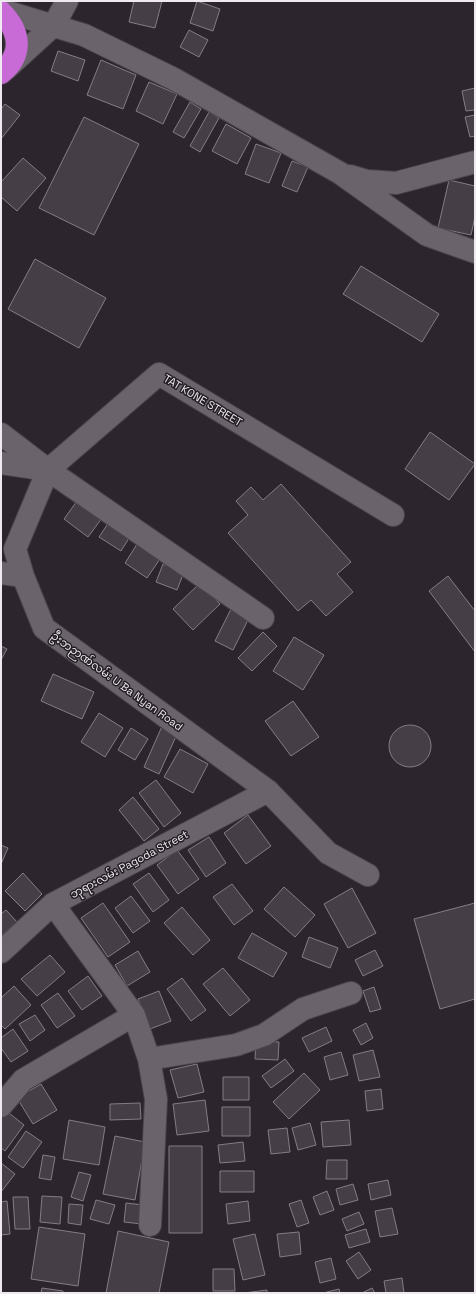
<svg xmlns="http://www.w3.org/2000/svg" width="476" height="1294" font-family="'Space Grotesk','Noto Sans Myanmar',sans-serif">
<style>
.building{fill:#453e46;stroke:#857c86}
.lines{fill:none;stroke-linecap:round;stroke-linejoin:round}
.minor-casing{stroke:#49444a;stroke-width:24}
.highway-casing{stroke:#49444a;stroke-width:24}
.minor{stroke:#6b636c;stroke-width:22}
.highway{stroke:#c86bd6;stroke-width:22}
.labels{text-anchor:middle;stroke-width:3;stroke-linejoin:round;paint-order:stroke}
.street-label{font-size:11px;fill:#efeaf0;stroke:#221c23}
</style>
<rect width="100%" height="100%" fill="#2c252d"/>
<path class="building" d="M134,1h28l-7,27 -26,-6z
M197,1l23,8 -7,22 -23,-8z
M189,30l19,10 -9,17 -19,-10z
M58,51l27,9 -7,21 -27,-10z
M101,60l35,15 -13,34 -36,-14z
M149,82l28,12 -14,30 -27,-13z
M475,88v22l-9,1 -4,-20z
M190,102l11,7 -17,29 -11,-6z
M5,104l15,11 -19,24v-30z
M209,112l10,6 -19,34 -10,-6z
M475,115v21l-5,1 -5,-20z
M84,117l55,27 -45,91 -55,-27z
M226,124l25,14 -14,26 -25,-13z
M256,144l25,9 -12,30 -24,-9z
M23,158l23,20 -29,33 -16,-14v-15z
M292,161l16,6 -11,25 -15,-6z
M449,180l26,6v31l-4,18 -33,-7z
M35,259l71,39 -27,50 -71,-39z
M361,266l78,48 -17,28 -79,-48z
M430,432l45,32 -26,36 -44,-31z
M281,484l70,78 -14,12 16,18 -27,24 -15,-16 -13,11 -70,-78 20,-18 -12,-14 15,-14 12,13z
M77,501l25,17 -14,19 -24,-18z
M109,522l22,13 -10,16 -22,-14z
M139,541l23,15 -15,22 -22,-15z
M163,564l21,8 -7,18 -21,-8z
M448,576l27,35v41l-46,-61z
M200,583l20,21 -27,26 -20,-21z
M231,609l18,9 -16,32 -18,-9z
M263,632l14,14 -25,25 -14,-13z
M294,637l30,18 -21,35 -30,-19z
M1,646l6,3 -6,11z
M53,674l41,18 -12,27 -41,-18z
M293,701l26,36 -28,19 -26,-35z
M99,713l24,15 -18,29 -24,-15z
M163,724l15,8 -19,42 -15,-7z
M389 746a21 21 0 1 1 42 0a21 21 0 1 1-42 0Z
M131,728l17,11 -13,21 -17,-10z
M180,749l28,15 -15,29 -29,-16z
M156,780l25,33 -17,14 -25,-34z
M133,797l26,32 -15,12 -25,-31z
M248,815l23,31 -25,18 -22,-31z
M209,837l17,26 -20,14 -18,-27z
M1,845l7,3 -7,16z
M177,850l22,29 -21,15 -21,-29z
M23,873l19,21 -17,17 -20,-20z
M149,873l20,27 -16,12 -20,-28z
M232,884l21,27 -19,14 -21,-28z
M284,887l31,28 -20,22 -31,-28z
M352,888l24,45 -28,15 -24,-44z
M131,896l19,25 -17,12 -18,-25z
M103,903l27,39 -22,15 -27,-39z
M475,903v96l-35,10 -26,-90z
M182,907l28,33 -17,15 -29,-32z
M6,910l11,12 -16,14v-22z
M252,933l35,20 -14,24 -35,-19z
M309,937l29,11 -8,20 -28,-11z
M375,950l8,16 -20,10 -8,-16z
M138,951l12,21 -23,14 -12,-21z
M50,955l15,17 -28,24 -16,-17z
M223,968l27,32 -20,16 -27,-32z
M88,976l14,20 -20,14 -14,-19z
M182,978l24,32 -15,11 -24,-32z
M14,986l17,19 -26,24 -4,-4v-27z
M374,987l7,22 -11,3 -7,-21z
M159,991l12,30 -21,8 -12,-30z
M58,993l17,23 -18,12 -16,-23z
M35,1015l10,15 -15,11 -11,-17z
M366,1023l7,15 -12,7 -8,-15z
M326,1027l6,14 -23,11 -7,-14z
M13,1029l15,22 -17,11 -10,-14v-10z
M256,1041l23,1 -1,18 -23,-1z
M373,1050l7,27 -21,4 -6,-26z
M341,1052l7,23 -18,5 -6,-23z
M285,1059l9,12 -23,17 -9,-12z
M197,1064l7,28 -26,6 -8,-28z
M304,1073l16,17 -31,29 -16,-17z
M223,1077h26v23h-26z
M41,1084l16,26 -24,14 -16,-26z
M381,1089l2,20 -16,2 -2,-20z
M205,1100l4,31 -32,4 -4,-31z
M140,1103l1,16 -31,1v-16z
M222,1107h28v29h-28z
M4,1109l20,16 -19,26 -4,-3v-35z
M69,1120l36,7 -6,38 -36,-6z
M349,1120l2,25 -28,2 -2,-25z
M310,1123l6,22 -18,5 -6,-22z
M287,1128l3,24 -19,2 -3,-24z
M26,1131l16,11 -19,26 -15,-11z
M115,1136l30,6 -10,58 -32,-6z
M243,1142l2,19 -25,2 -2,-18z
M169,1146h33v87h-33z
M43,1155l12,2 -4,23 -12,-2z
M327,1160h20v19h-21z
M1,1163l14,11 -14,18z
M220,1171h34v21h-34z
M79,1172l12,3 -8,26 -12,-4z
M388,1180l3,15 -20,5 -3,-16z
M353,1184l5,16 -18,5 -4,-16z
M327,1191l7,19 -14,5 -7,-18z
M42,1196l20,1 -2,27 -20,-2z
M13,1197h15l2,32h-15z
M96,1200l19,5 -6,19 -19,-5z
M301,1200l8,23 -12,4 -8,-23z
M7,1201l3,33 -9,1v-33z
M248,1201l2,20 -22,3 -2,-20z
M126,1203l18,2 -2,19 -18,-2z
M69,1204l14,1 -2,20 -13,-2z
M392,1208l6,26 -18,3 -5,-26z
M359,1212l5,12 -17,7 -5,-12z
M39,1227l46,7 -7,52 -47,-7z
M366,1229l4,13 -21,6 -4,-13z
M118,1231l51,11 -10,51h-53z
M299,1232l2,22 -21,3 -3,-23z
M255,1234l10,41 -22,5 -10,-41z
M359,1252l12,18 -13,9 -12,-18z
M331,1258l5,21 -16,4 -5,-21z
M213,1269h21l1,22h-22z
M402,1278l2,15h-18l-2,-12z
M42,1288l21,3v2h-22z
M372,1288l3,5h-13z
M339,1289l1,4h-17z
M267,1290v3h-23z"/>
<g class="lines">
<defs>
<path id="minor" d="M1,10l83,25 90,44 166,94 87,62 48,17
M7,68l47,-43 13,-24
M350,176l17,5 29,2 79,-21
M1,434l47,36 -33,79 8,27 21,52 224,163 60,62 40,22
M1,463l47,7 215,148
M48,470l111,-96 234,141
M1,573l22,3
M53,904l81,111 15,44 7,40 -6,126
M1,952l52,-48 215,-113
M149,1059l87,-14 28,-10 39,-26 48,-16
M1,1106l22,-26 111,-65"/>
<path id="highway" d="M1,12c19,19 23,42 0,61"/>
</defs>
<use href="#minor" class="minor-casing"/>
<use href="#highway" class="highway-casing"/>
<use href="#minor" class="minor"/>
<use href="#highway" class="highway"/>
</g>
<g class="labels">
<g class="street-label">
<text transform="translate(203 400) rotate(31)" y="4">TAT KONE STREET</text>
<text transform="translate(117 681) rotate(36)" y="4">ဦးဘဉာဏ်လမ်း U Ba Nyan Road</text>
<text transform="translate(129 864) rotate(-28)" y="4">ဘုရားလမ်း Pagoda Street</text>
</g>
</g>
<rect width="476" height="1294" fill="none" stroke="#efeaf0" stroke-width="4"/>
</svg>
